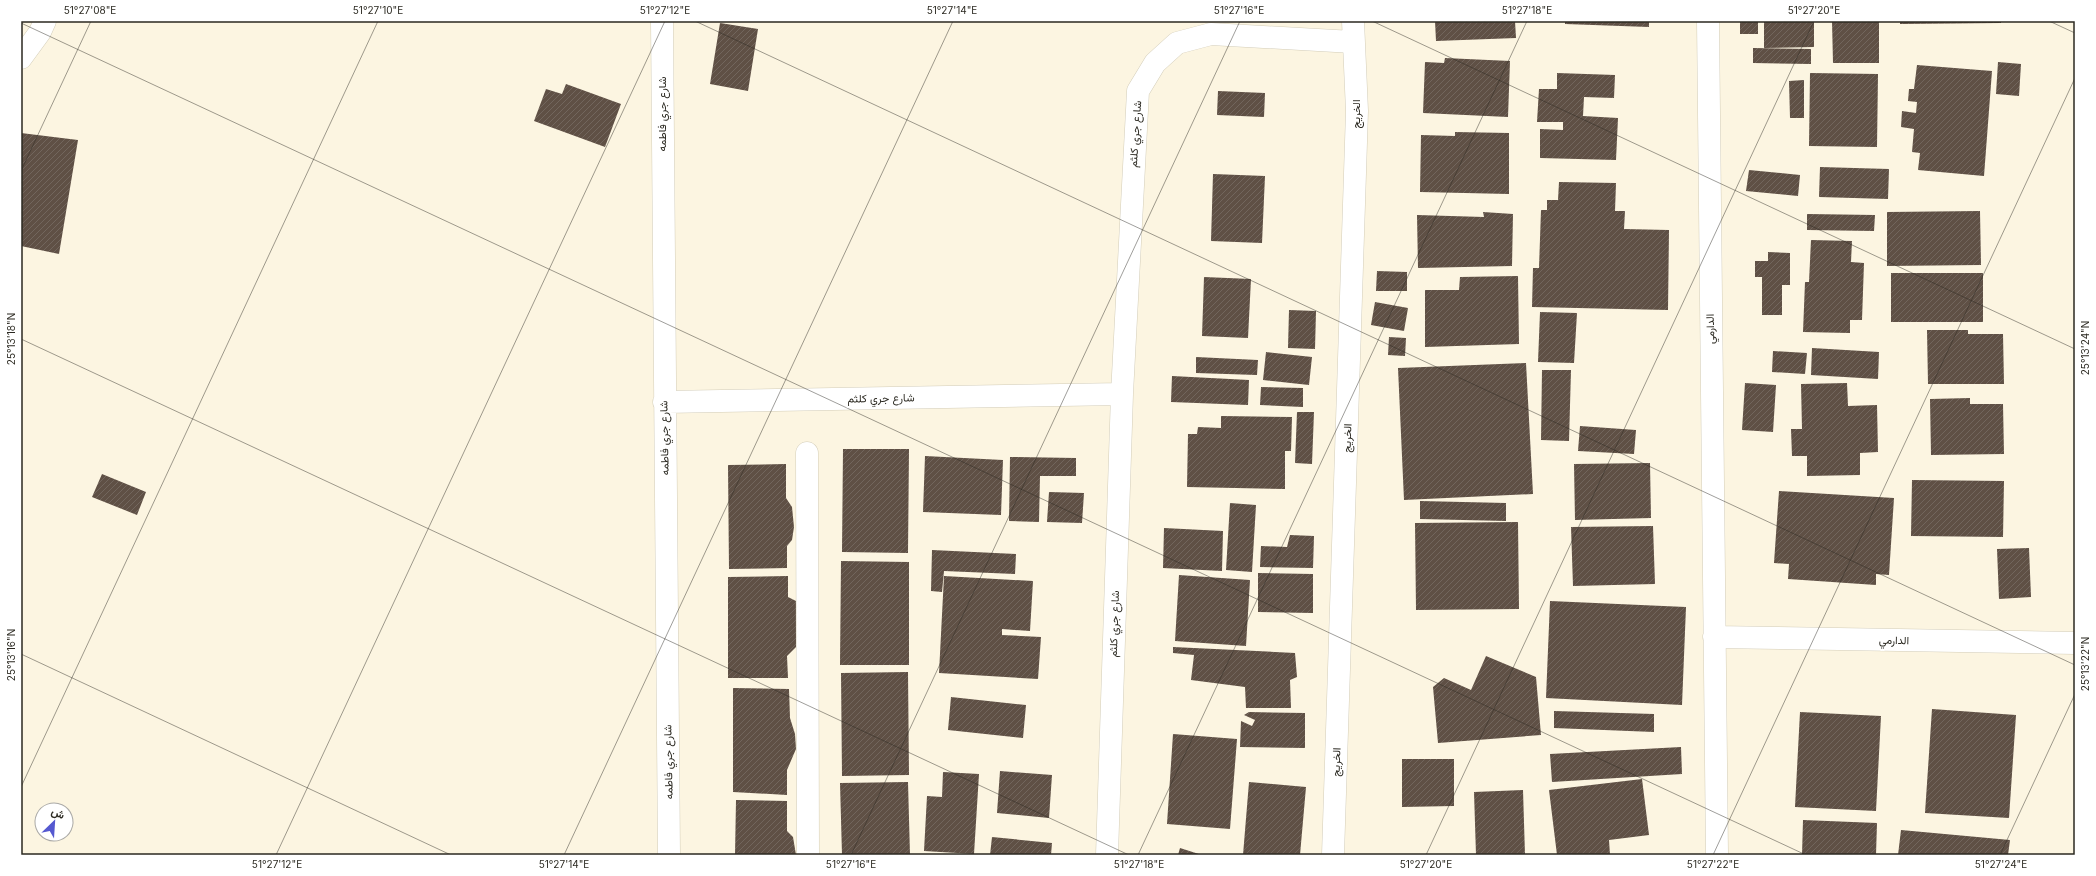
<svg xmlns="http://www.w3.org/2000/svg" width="2096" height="876" font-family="Inter,Vazirmatn,sans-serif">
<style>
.building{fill:url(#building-hatch)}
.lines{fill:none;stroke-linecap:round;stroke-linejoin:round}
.minor-casing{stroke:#d3cdb9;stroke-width:23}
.minor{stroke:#fff;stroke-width:22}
.ticks{fill:none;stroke:#2b2921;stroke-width:1;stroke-opacity:0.45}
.labels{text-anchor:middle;stroke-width:4;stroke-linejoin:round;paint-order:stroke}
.street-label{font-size:11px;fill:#2b2921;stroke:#fff}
.neatline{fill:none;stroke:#2b2921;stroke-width:1.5}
.ticks-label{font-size:10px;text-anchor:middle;fill:#2b2921}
</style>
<defs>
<pattern id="building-hatch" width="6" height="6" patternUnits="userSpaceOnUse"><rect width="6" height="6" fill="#5f5045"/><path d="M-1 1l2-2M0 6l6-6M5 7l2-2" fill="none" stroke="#72665d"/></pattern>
</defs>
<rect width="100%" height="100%" fill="#fcf5e1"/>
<path class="building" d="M1435,21h80l1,17 -80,3z
M1565,21h84v6l-84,-3z
M1740,21h18v13h-18z
M1764,21h50v26l-50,1z
M1832,21h47v42h-46z
M1900,21h101v2l-101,1z
M720,23l38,6 -10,62 -38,-7z
M1753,48l58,1v15l-58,-1z
M1445,58l65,3 -2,56 -85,-4 2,-51 19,1z
M1998,62l23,2 -2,32 -23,-2z
M1917,65l75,6 -8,105 -66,-6 2,-17 -8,-1 2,-23 -13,-2 1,-16 14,2 1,-11 -9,-1 1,-12h5z
M1557,73l58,2 -1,23 -30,-1 -1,19 35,2 -2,42 -76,-2v-29l23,1v-8h-26l2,-33h18z
M1810,73l68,1 -1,73 -68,-1z
M1804,80v38h-14l-1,-37z
M566,84l55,20 -16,43 -71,-26 12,-32 16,5z
M1218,91l47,2 -1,24 -47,-2z
M1455,132l54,1v61l-89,-2 1,-57 34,1z
M21,133l57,7 -19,114 -38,-8z
M1820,167l69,2 -1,30 -69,-2z
M1749,170l51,5 -2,21 -52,-5z
M1213,174l52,2 -3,67 -51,-2z
M1559,182l57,1 -1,28h10l-1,18 45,1 -1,80 -136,-3 1,-39h6l2,-58h6v-10h11z
M1980,211l1,54 -94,1v-54z
M1483,212l30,2 -1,52 -94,2 -1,-53 67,2z
M1807,214l68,1 -1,16 -67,-1z
M1811,240l41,1 -1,21 13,1 -2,57h-12v13l-47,-1 2,-50h4z
M1768,252l22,1v32h-8v30h-20v-38h-7v-16h13z
M1377,271l30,1v19h-31z
M1891,273h92v49h-92z
M1518,276l1,68 -94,3v-57h34l1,-13z
M1204,277l47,2 -3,59 -46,-2z
M1375,302l33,6 -4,23 -33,-6z
M1289,310l27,1 -1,38 -27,-1z
M1540,312l37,1 -3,50 -36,-1z
M1927,330h41v4h35l1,50h-76z
M1389,337l17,1 -1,18 -17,-1z
M1812,348l67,4 -1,27 -67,-4z
M1773,351l34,2 -2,21 -33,-2z
M1266,352l46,5 -3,28 -46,-5z
M1196,357l62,3 -1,15 -61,-2z
M1526,363l7,131 -129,6 -6,-132z
M1542,370h29l-2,71 -28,-1z
M1172,376l77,4 -1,25 -77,-3z
M1745,383l31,2 -3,47 -31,-2z
M1847,383l1,23 29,-1 1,47 -18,1v22l-53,1v-20h-15l-1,-27h11l-1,-45z
M1261,387l42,1v19l-43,-2z
M1970,398v6h33l1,50 -73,1 -1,-56z
M1297,412h17l-2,52 -17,-1z
M1221,416l71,1 -1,34h-6v38l-98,-2 1,-53h9l1,-7 23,1z
M1580,426l56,4 -2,24 -56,-3z
M843,449h66l-1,104 -66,-1z
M925,456l78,4 -2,55 -78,-3z
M1010,457l66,1v18h-36l-1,46 -30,-1z
M1650,463l1,55 -76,2 -1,-56z
M786,464v34l6,9 2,20 -2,13 -5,6v22l-58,1 -1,-104z
M102,474l44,18 -9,23 -45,-18z
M1912,480l92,1 -1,56 -92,-1z
M1779,491l115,7 -5,77 -13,-1v11l-88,-6 1,-15 -15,-1z
M1049,492l35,1 -2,30 -35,-1z
M1420,501l86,2v18l-86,-2z
M1230,503l26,2 -4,67 -26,-2z
M1518,522l1,87 -103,1 -1,-87z
M1653,526l2,58 -82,2 -2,-59z
M1164,528l59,3 -1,40 -59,-3z
M1290,535l24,1 -1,32 -53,-1 1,-21 26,1z
M2029,548l2,49 -32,2 -2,-50z
M932,550l84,4 -1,20 -71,-3 -2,21 -11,-1z
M841,561l68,1v103h-69z
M1258,573l55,1v39l-55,-1z
M1179,575l71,5 -4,66 -71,-5z
M788,576v21l8,4 1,35 -1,11 -9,9 1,22h-60v-101z
M944,576l89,5 -3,50 -28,-2v6l39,2 -3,42 -99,-6z
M1550,601l136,6 -4,98 -136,-7z
M1173,647l122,6 2,24 -7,3 1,28h-45l-1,-21 -54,-7 3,-25 -21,-2z
M1486,656l50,21 5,58 -103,8 -5,-56 11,-9 27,12z
M908,672l1,103 -67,1 -1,-103z
M733,688l56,1 1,29 5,16 1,15 -9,21v25l-54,-3z
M951,697l75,8 -3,33 -75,-8z
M1932,709l84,6 -7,103 -84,-5z
M1554,711l100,3v18l-100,-4z
M1249,712l56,1v35l-65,-1 1,-26 11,5 3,-6 -11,-5z
M1800,712l81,4 -5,95 -81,-4z
M1173,734l64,5 -7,90 -63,-5z
M1681,747l1,27 -130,8 -2,-28z
M1402,759h52v47l-52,1z
M1000,771l52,4 -3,43 -52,-5z
M943,772l36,2 -5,80 -50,-3 3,-55 15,1z
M1642,779l7,56 -40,5 1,15h-53l-8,-65z
M908,782l2,73h-68l-2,-72z
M1249,782l57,5 -6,68h-57z
M1523,790l2,65h-49l-2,-63z
M736,800l51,1v30l6,6 3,18h-61z
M1803,820l74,3 -1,32h-74z
M1901,830l109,10 -2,15h-110z
M992,837l60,6 -1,12h-61z
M1180,848l22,7h-24z"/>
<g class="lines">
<defs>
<path id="minor" d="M662,21l7,834
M1708,21l9,834
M21,58l19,-26 5,-11
M664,402l458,-8
M807,453l1,402
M1714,637l361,6
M1107,855l15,-461 16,-303 17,-28 22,-20 34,-9 142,8
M1333,855l24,-744 -4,-90"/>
</defs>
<use href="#minor" class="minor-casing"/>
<use href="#minor" class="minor"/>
</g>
<path class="ticks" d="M695,21l1380,644M1372,21l703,328M2049,21l26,12M21,23l1785,832M21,171l70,-150M21,339l1108,516M21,654l430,201M21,787l357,-766M276,855l389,-834M564,855l389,-834M851,855l389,-834M1138,855l389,-834M1426,855l388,-834M1713,855l362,-777M2000,855l75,-161"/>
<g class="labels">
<g class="street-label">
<text transform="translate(662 114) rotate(-90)" y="4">شارع جري فاطمه</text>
<text transform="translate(1356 114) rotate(-90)" y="4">الخريج</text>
<text transform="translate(1135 134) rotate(-86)" y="4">شارع جري كلثم</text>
<text transform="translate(1710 329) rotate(-91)" y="4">الدارمي</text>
<text transform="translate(881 398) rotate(-1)" y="4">شارع جري كلثم</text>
<text transform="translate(664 438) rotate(-91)" y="4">شارع جري فاطمه</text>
<text transform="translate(1347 438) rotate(-88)" y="4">الخريج</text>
<text transform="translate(1114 624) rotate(-88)" y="4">شارع جري كلثم</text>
<text transform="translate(1894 640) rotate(1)" y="4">الدارمي</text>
<text transform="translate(668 762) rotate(-91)" y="4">شارع جري فاطمه</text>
<text transform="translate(1336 762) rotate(-88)" y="4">الخريج</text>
</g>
</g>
<rect width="2096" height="876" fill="none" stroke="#ffffff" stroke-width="44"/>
<g transform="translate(54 822) rotate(25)"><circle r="19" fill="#ffffff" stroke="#aaa9a6"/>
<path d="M0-3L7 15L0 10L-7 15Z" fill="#5559d0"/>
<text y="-6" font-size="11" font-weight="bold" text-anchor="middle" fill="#2b2921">ش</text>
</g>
<rect x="22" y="22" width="2052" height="832" class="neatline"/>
<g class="ticks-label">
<text x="90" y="14">51°27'08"E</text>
<text x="378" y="14">51°27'10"E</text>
<text x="665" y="14">51°27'12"E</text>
<text x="952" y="14">51°27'14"E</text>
<text x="1239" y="14">51°27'16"E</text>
<text x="1527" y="14">51°27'18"E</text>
<text x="1814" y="14">51°27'20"E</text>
<text transform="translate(11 339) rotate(-90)" y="4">25°13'18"N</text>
<text transform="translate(2085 348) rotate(-90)" y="4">25°13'24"N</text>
<text transform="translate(11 655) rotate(-90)" y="4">25°13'16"N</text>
<text transform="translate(2085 664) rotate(-90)" y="4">25°13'22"N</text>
<text x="277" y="868">51°27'12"E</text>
<text x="564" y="868">51°27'14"E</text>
<text x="851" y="868">51°27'16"E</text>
<text x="1139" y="868">51°27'18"E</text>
<text x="1426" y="868">51°27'20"E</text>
<text x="1713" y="868">51°27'22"E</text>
<text x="2001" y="868">51°27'24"E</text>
</g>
</svg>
